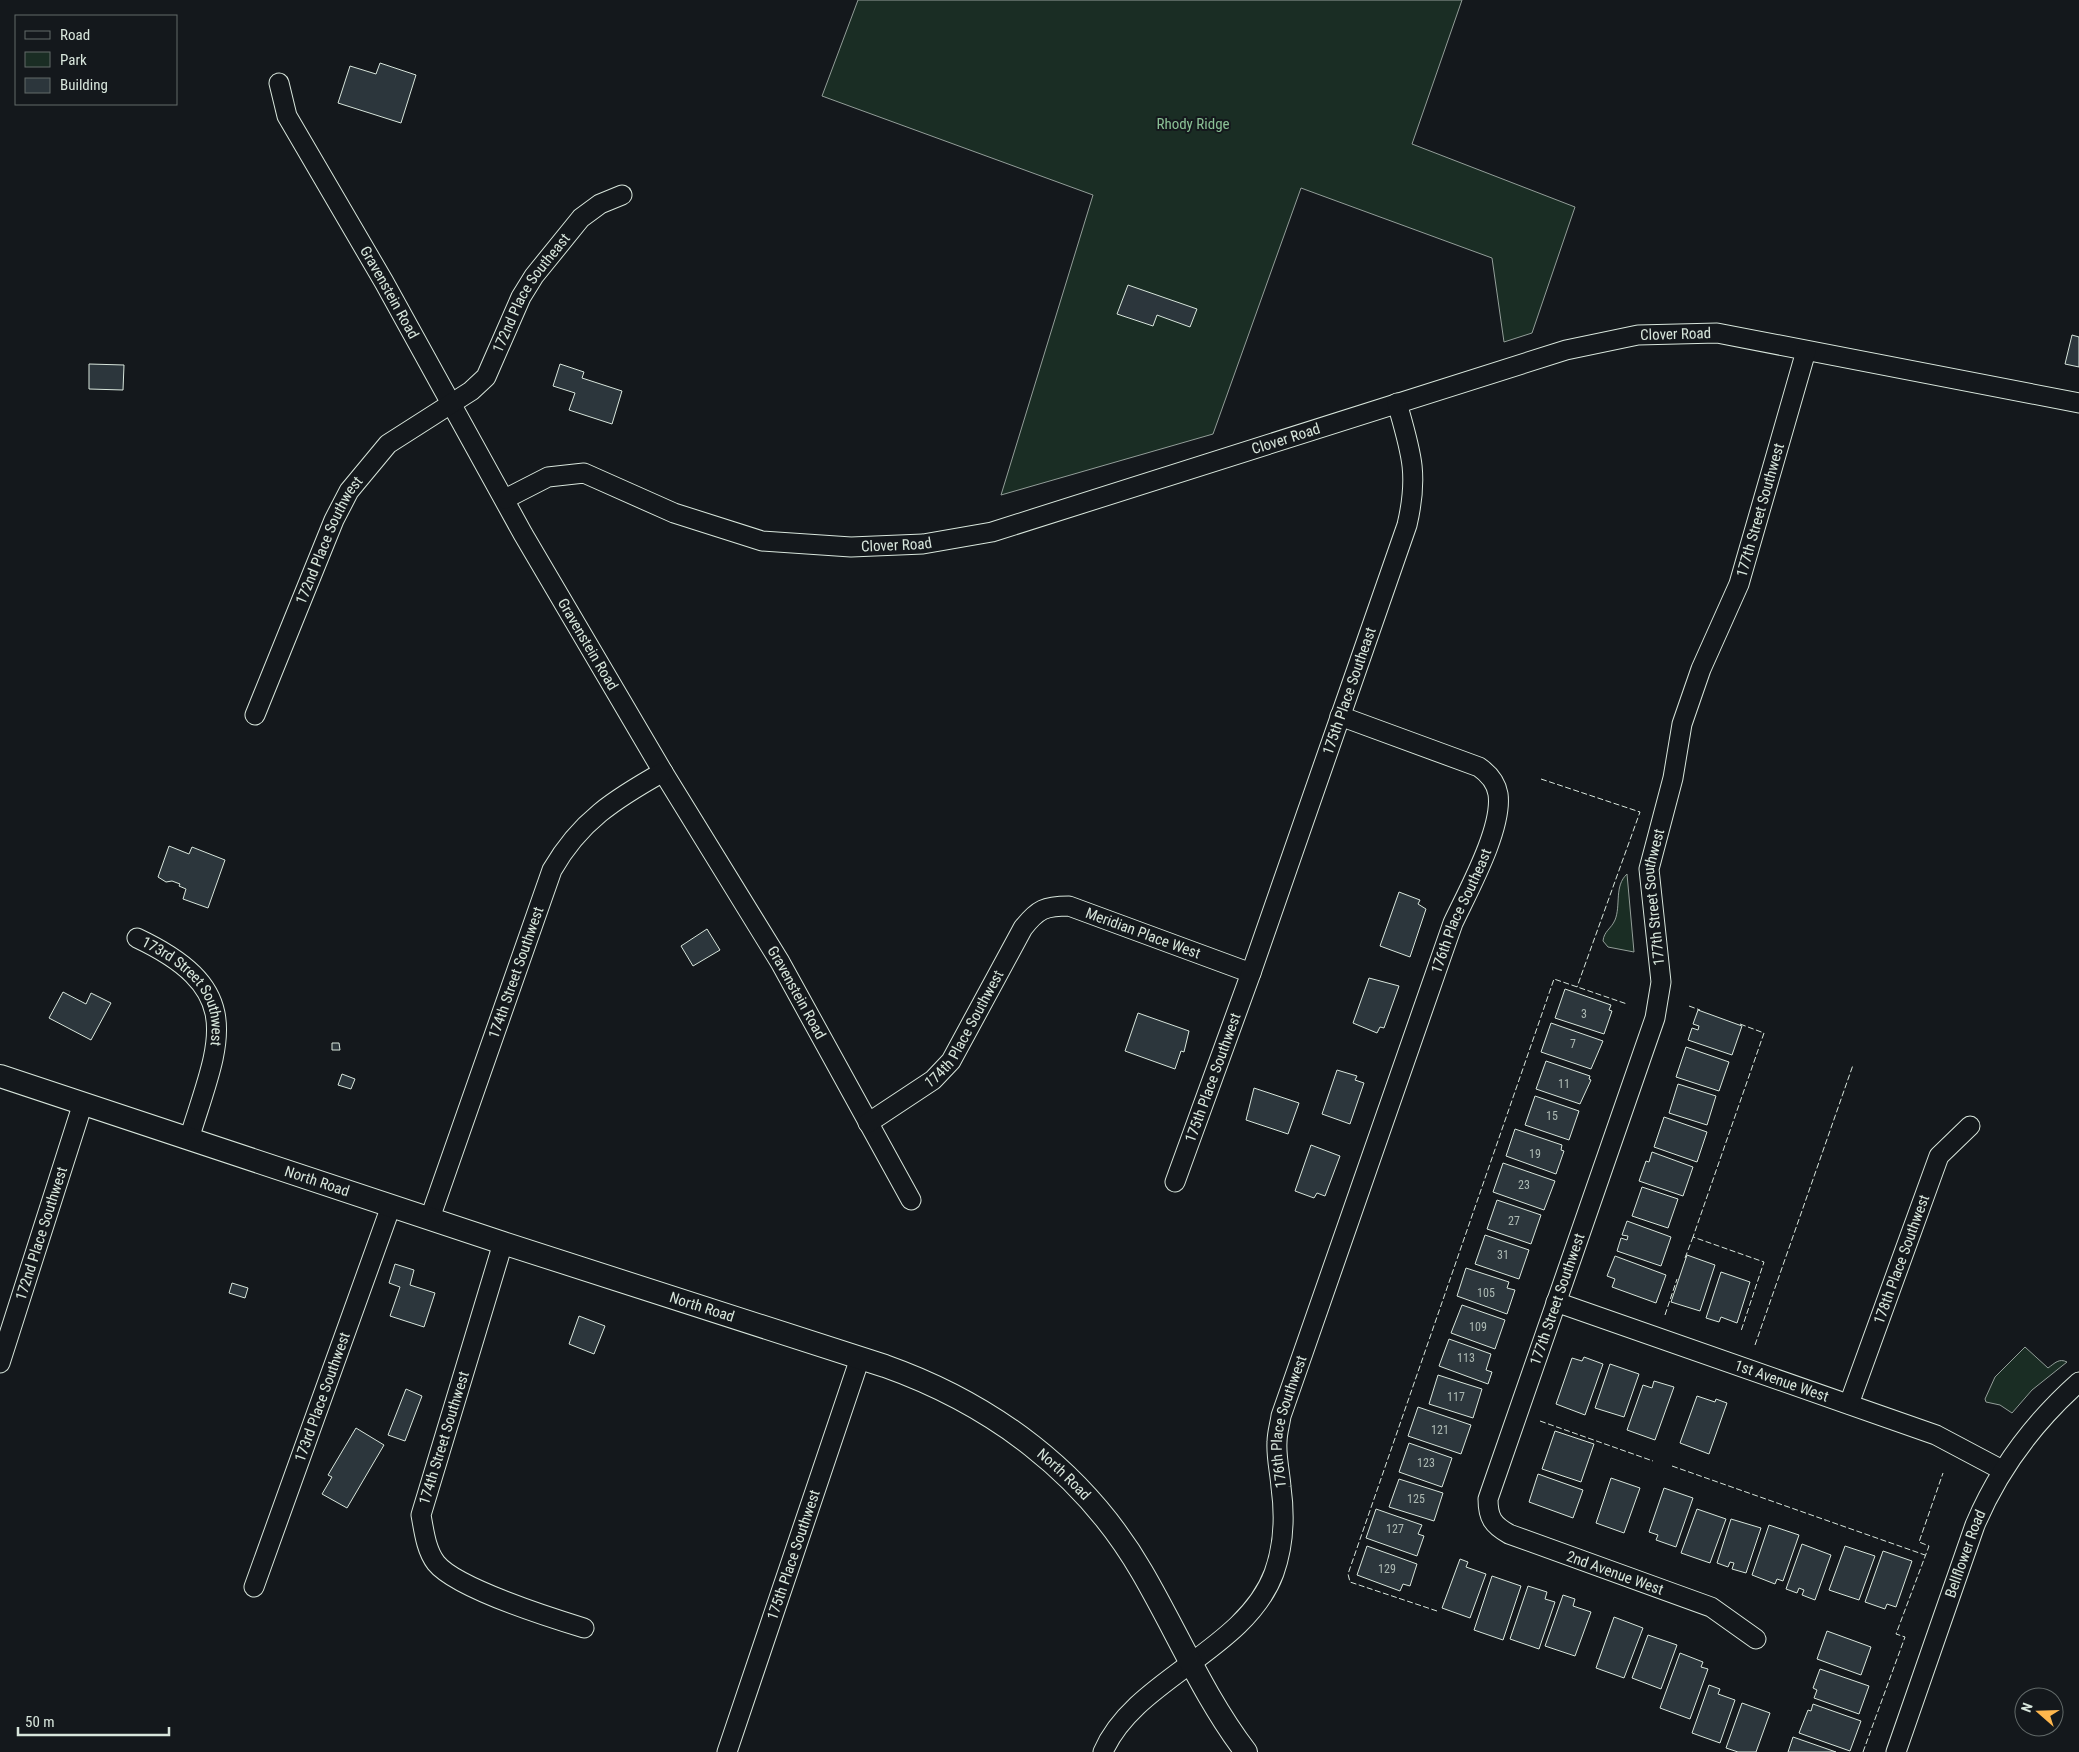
<svg xmlns="http://www.w3.org/2000/svg" width="2079" height="1752" font-family="'Roboto Condensed',sans-serif">
<style>
.green{fill:#1a2d24;stroke:#939e99}
.building{fill:#2c363c;stroke:#d8e6dc}
.lines{fill:none;stroke-linecap:round;stroke-linejoin:round}
.minor-casing{stroke:#d8e6dc;stroke-width:21}
.tertiary-casing{stroke:#d8e6dc;stroke-width:24}
.minor{stroke:#14181c;stroke-width:19}
.tertiary{stroke:#14181c;stroke-width:22}
.fence{stroke:#d8e6dc;stroke-width:1;stroke-dasharray:6 2.5;stroke-linecap:butt}
.labels{text-anchor:middle;stroke-width:4;stroke-linejoin:round;paint-order:stroke}
.number-label{font-size:12px;fill:#adbab4}
.park-label{font-size:15px;fill:#8ac095;stroke:#14181c}
.street-label{font-size:15px;fill:#d8e6dc;stroke:#14181c}
</style>
<rect width="100%" height="100%" fill="#14181c"/>
<path class="green" d="M858,0h604l-50,144 163,63 -43,126 -28,9 -12,-84 -191,-70 -88,246 -212,61 92,-300 -271,-99z
M1627,874l7,78 -26,-5 -5,-6c1,-10 8,-12 12,-21 6,-15 -1,-34 12,-46z
M2025,1347l23,21c7,-5 11,-10 19,-6l-35,28 -20,23 -12,-8 -14,-3 -1,-3 10,-22z"/>
<path class="building" d="M380,63l36,12 -15,48 -63,-20 12,-37 26,8z
M1128,285l69,24 -7,18 -33,-12 -4,11 -36,-12z
M2072,335l7,2v30l-14,-3z
M89,364l35,1 -1,25 -34,-1z
M560,364l24,8 -2,6 40,13 -10,33 -43,-14 6,-17 -22,-7z
M169,846l20,8 3,-7 33,13 -17,48 -25,-9 3,-10 -7,-3 1,-2 -8,-3 -6,1 -8,-5z
M1399,892l21,8 -2,4 8,5 -16,48 -30,-11z
M707,929l13,21 -27,16 -12,-20z
M1369,978l30,8 -15,42 -4,-1 -3,6 -24,-10z
M1565,989l46,16 -2,5 3,1 -8,23 -49,-16z
M63,992l23,12 5,-11 20,10 -20,37 -42,-22z
M1698,1010l44,16 -10,29 -44,-15 4,-12 6,2 1,-4 -6,-2z
M1138,1013l51,18 -5,21 -3,-1 -6,18 -50,-18z
M1551,1023l52,18 -12,28 -50,-17z
M332,1043h7l1,7h-8z
M1686,1047l43,15 -10,29 -43,-14z
M1546,1061l44,15 -1,3 2,1 -11,24 -44,-15z
M1337,1070l20,6 -2,4 9,3 -14,41 -28,-10z
M342,1074l13,5 -4,10 -13,-4z
M1678,1084l38,12 -9,29 -38,-12z
M1254,1088l45,15 -11,31 -42,-14z
M1535,1096l44,15 -10,29 -44,-15z
M1664,1117l43,15 -10,30 -43,-15z
M1515,1129l47,16 -1,5 3,1 -8,23 -50,-18z
M1311,1145l29,11 -15,40 -8,-3 -3,5 -19,-7z
M1652,1152l41,15 -10,29 -44,-15 7,-20 3,1z
M1503,1163l52,18 -11,29 -51,-18z
M1642,1187l36,12 -10,29 -36,-12z
M1497,1200l44,15 -10,29 -44,-15z
M1627,1221l44,16 -10,29 -44,-15 4,-13 6,2 1,-4 -6,-1z
M1485,1235l44,15 -10,29 -44,-15z
M1687,1255l28,10 -15,46 -29,-9z
M1615,1256l51,19 -10,28 -44,-16 3,-8 -8,-3z
M395,1264l19,6 -4,15 25,8 -11,34 -34,-11 10,-29 -11,-4z
M1466,1268l43,14 -2,6 8,2 -8,24 -50,-18z
M1721,1272l29,10 -13,41 -16,-6 -2,5 -13,-4z
M232,1283l16,5 -3,10 -16,-5z
M1462,1305l43,15 -10,29 -44,-16z
M579,1316l26,10 -11,28 -25,-10z
M1449,1339l42,15 -5,16 6,2 -4,12 -49,-18z
M1584,1357l19,7 -18,51 -29,-11 16,-46 10,3z
M1610,1364l29,10 -15,43 -29,-9z
M1438,1375l44,14 -9,29 -44,-14z
M1654,1381l20,6 -19,53 -28,-10 16,-45 9,3z
M406,1389l16,7 -17,45 -17,-6z
M1697,1396l18,6 1,-3 11,4 -18,51 -29,-11z
M1418,1407l53,18 -10,29 -53,-18z
M356,1428l28,17 -37,63 -25,-14 10,-17 -4,-2z
M1555,1431l39,13 -13,38 -39,-13z
M1409,1443l43,15 -10,29 -43,-15z
M1538,1474l45,16 -10,28 -44,-16z
M1611,1478l29,10 -16,45 -28,-10z
M1399,1479l44,14 -9,28 -45,-14z
M1664,1488l29,10 -17,49 -20,-7 2,-5 -9,-3z
M1376,1509l46,16 -4,9 6,2 -7,20 -51,-18z
M1697,1509l29,10 -16,44 -29,-10z
M1731,1519l30,9 -15,45 -14,-4 2,-6 -4,-1 -2,5 -11,-4z
M1769,1525l30,10 -16,46 -6,-2 -2,5 -23,-9z
M1802,1544l29,11 -16,45 -13,-5 2,-5 -5,-2 -2,5 -11,-4z
M1367,1546l50,18 -7,22 -7,-2 -3,7 -43,-16z
M1845,1546l30,10 -16,44 -30,-10z
M1883,1551l29,10 -16,46 -9,-3 -2,5 -20,-7z
M1460,1559l8,3 -2,5 20,7 -16,44 -28,-10z
M1492,1576l29,10 -18,54 -29,-10z
M1528,1586l19,6 -2,7 10,3 -16,47 -29,-10z
M1563,1595l12,4 -2,7 18,6 -16,44 -30,-10z
M1614,1617l29,11 -19,50 -28,-10z
M1827,1631l44,16 -10,28 -44,-16z
M1648,1635l29,10 -16,44 -29,-11z
M1680,1653l23,9 -2,5 7,2 -18,50 -30,-11z
M1820,1669l49,17 -10,28 -45,-16 3,-8 -4,-2z
M1709,1685l11,4 -2,5 17,6 -15,43 -28,-10z
M1742,1703l28,10 -14,39h-18l-12,-4z
M1813,1704l48,17 -11,30 -51,-18 9,-23 3,1z
M1793,1737l43,15h-48z"/>
<g class="lines">
<defs>
<g id="minor">
<path id="s1" d="M279,83l8,33 97,166 139,252 140,238 117,190 131,238"/>
<path id="s2" d="M505,499l43,-22 36,-4 90,40 88,28 89,6 72,-3 69,-12 574,-182 72,-15 79,-2 362,70"/>
<path id="s3" d="M255,715l79,-195 15,-29 39,-47 83,-53 15,-14 35,-80 13,-21 47,-58 19,-14 22,-9"/>
<path id="s4" d="M137,938c112,53 82,104 52,201"/>
<path id="s5" d="M868,1123l65,-43 18,-19 72,-133c15,-19 22,-22 46,-22l182,67"/>
<path id="s6" d="M1175,1182l76,-209 156,-448c12,-51 4,-73 -10,-122"/>
<path id="s7" d="M430,1218l122,-348c28,-49 63,-71 111,-98"/>
<path d="M503,1243l-82,272c3,16 5,35 15,48 20,25 115,55 148,65"/>
<path id="s8" d="M1556,1302l380,133 66,35"/>
<path id="s9" d="M0,1363l83,-260"/>
<path id="s10" d="M1849,1404l90,-248 31,-30"/>
<path id="s11" d="M254,1587l137,-381"/>
<path id="s12" d="M1756,1639l-45,-32 -202,-73c-16,-9 -21,-16 -21,-35l167,-481 6,-36 -12,-113 24,-91 9,-54 19,-55 38,-85 67,-233"/>
<path id="s13" d="M727,1752l133,-394"/>
<path id="s14" d="M1103,1752c31,-73 142,-101 171,-179 10,-28 11,-57 7,-86 -1,-15 -5,-30 -4,-45 0,-9 3,-18 4,-26l172,-493c15,-32 50,-95 45,-129 -2,-12 -9,-20 -19,-27l-139,-51"/>
<path id="s15" d="M1896,1752l79,-227c24,-57 58,-102 104,-143"/>
</g>
<g id="tertiary">
<path id="s16" d="M0,1076l503,167 382,123c107,38 199,106 257,206 35,60 62,125 104,180"/>
</g>
</defs>
<use href="#minor" class="minor-casing"/>
<use href="#tertiary" class="tertiary-casing"/>
<use href="#minor" class="minor"/>
<use href="#tertiary" class="tertiary"/>
<path class="fence" d="M1541,779l99,33 -63,175
M1689,1006l11,4
M1740,1024l24,9 -71,204 71,25 -23,69
M1685,1258l8,-21
M1665,1315l12,-36
M1755,1345l98,-280
M1540,1421l113,40
M1672,1466l253,89
M1437,1611l-87,-29 -2,-8 206,-595 73,25
M1863,1752l42,-115 -9,-3 33,-88 -10,-4 24,-69"/>
</g>
<g class="labels">
<g class="number-label">
<text x="1584" y="1018">3</text>
<text x="1573" y="1048">7</text>
<text x="1564" y="1088">11</text>
<text x="1552" y="1120">15</text>
<text x="1535" y="1158">19</text>
<text x="1524" y="1189">23</text>
<text x="1514" y="1225">27</text>
<text x="1503" y="1259">31</text>
<text x="1486" y="1297">105</text>
<text x="1478" y="1331">109</text>
<text x="1466" y="1362">113</text>
<text x="1456" y="1401">117</text>
<text x="1440" y="1434">121</text>
<text x="1426" y="1467">123</text>
<text x="1416" y="1503">125</text>
<text x="1395" y="1533">127</text>
<text x="1387" y="1573">129</text>
</g>
<g class="park-label">
<text x="1193" y="129">Rhody Ridge</text>
</g>
<g class="street-label">
<text dy="5" stroke="none"><textPath href="#s1" startOffset="238">Gravenstein Road</textPath></text>
<text dy="5" stroke="none"><textPath href="#s3" startOffset="519">172nd Place Southeast</textPath></text>
<text dy="5" stroke="none"><textPath href="#s2" startOffset="1220">Clover Road</textPath></text>
<text dy="5" stroke="none"><textPath href="#s2" startOffset="815">Clover Road</textPath></text>
<text dy="5" stroke="none"><textPath href="#s12" startOffset="1350">177th Street Southwest</textPath></text>
<text dy="5" stroke="none"><textPath href="#s3" startOffset="190">172nd Place Southwest</textPath></text>
<text dy="5" stroke="none"><textPath href="#s2" startOffset="410">Clover Road</textPath></text>
<text dy="5" stroke="none"><textPath href="#s1" startOffset="642">Gravenstein Road</textPath></text>
<text dy="5" stroke="none"><textPath href="#s6" startOffset="521">175th Place Southeast</textPath></text>
<text dy="5" stroke="none"><textPath href="#s12" startOffset="945">177th Street Southwest</textPath></text>
<text dy="5" stroke="none"><textPath href="#s14" startOffset="946">176th Place Southeast</textPath></text>
<text dy="5" stroke="none"><textPath href="#s5" startOffset="388">Meridian Place West</textPath></text>
<text dy="5" stroke="none"><textPath href="#s7" startOffset="260">174th Street Southwest</textPath></text>
<text dy="5" stroke="none"><textPath href="#s1" startOffset="1048">Gravenstein Road</textPath></text>
<text dy="5" stroke="none"><textPath href="#s4" startOffset="76">173rd Street Southwest</textPath></text>
<text dy="5" stroke="none"><textPath href="#s5" startOffset="138">174th Place Southwest</textPath></text>
<text dy="5" stroke="none"><textPath href="#s6" startOffset="111">175th Place Southwest</textPath></text>
<text dy="5" stroke="none"><textPath href="#s16" startOffset="334">North Road</textPath></text>
<text dy="5" stroke="none"><textPath href="#s9" startOffset="136">172nd Place Southwest</textPath></text>
<text dy="5" stroke="none"><textPath href="#s10" startOffset="154">178th Place Southwest</textPath></text>
<text dy="5" stroke="none"><textPath href="#s12" startOffset="525">177th Street Southwest</textPath></text>
<text dy="5" stroke="none"><textPath href="#s16" startOffset="739">North Road</textPath></text>
<text dy="5" stroke="none"><textPath href="#s8" startOffset="239">1st Avenue West</textPath></text>
<text dy="5" stroke="none"><textPath href="#s11" startOffset="202">173rd Place Southwest</textPath></text>
<text dy="5" stroke="none"><textPath href="#s14" startOffset="405">176th Place Southwest</textPath></text>
<text transform="translate(444 1438) rotate(-73)" y="5">174th Street Southwest</text>
<text dy="5" stroke="none"><textPath href="#s16" startOffset="1142">North Road</textPath></text>
<text dy="5" stroke="none"><textPath href="#s15" startOffset="210">Bellflower Road</textPath></text>
<text dy="5" stroke="none"><textPath href="#s13" startOffset="208">175th Place Southwest</textPath></text>
<text transform="translate(1615 1573) rotate(20)" y="5">2nd Avenue West</text>
</g>
</g>
<rect x="15" y="15" width="162" height="90" fill="#14181c" stroke="#626a69"/>
<rect x="25" y="31" width="25" height="8" fill="#14181c" stroke="#626a69"/>
<text x="60" y="40" font-size="15" fill="#d8e6dc">Road</text>
<rect x="25" y="52" width="25" height="15" fill="#1a2d24" stroke="#626a69"/>
<text x="60" y="65" font-size="15" fill="#d8e6dc">Park</text>
<rect x="25" y="78" width="25" height="15" fill="#2c363c" stroke="#626a69"/>
<text x="60" y="90" font-size="15" fill="#d8e6dc">Building</text>
<g transform="translate(2039 1712) rotate(290)"><circle r="24" fill="#14181c" stroke="#626a69"/>
<path d="M0-4L9 19L0 12L-9 19Z" fill="#ffb74d"/>
<text y="-8" font-size="14" font-weight="bold" text-anchor="middle" fill="#d8e6dc">N</text>
</g>
<path d="M18 1727v8h151v-8" fill="none" stroke="#d8e6dc" stroke-width="2.5"/>
<text x="25" y="1727" font-size="15" fill="#d8e6dc" stroke="#14181c" stroke-width="4" paint-order="stroke">50 m</text>
</svg>
